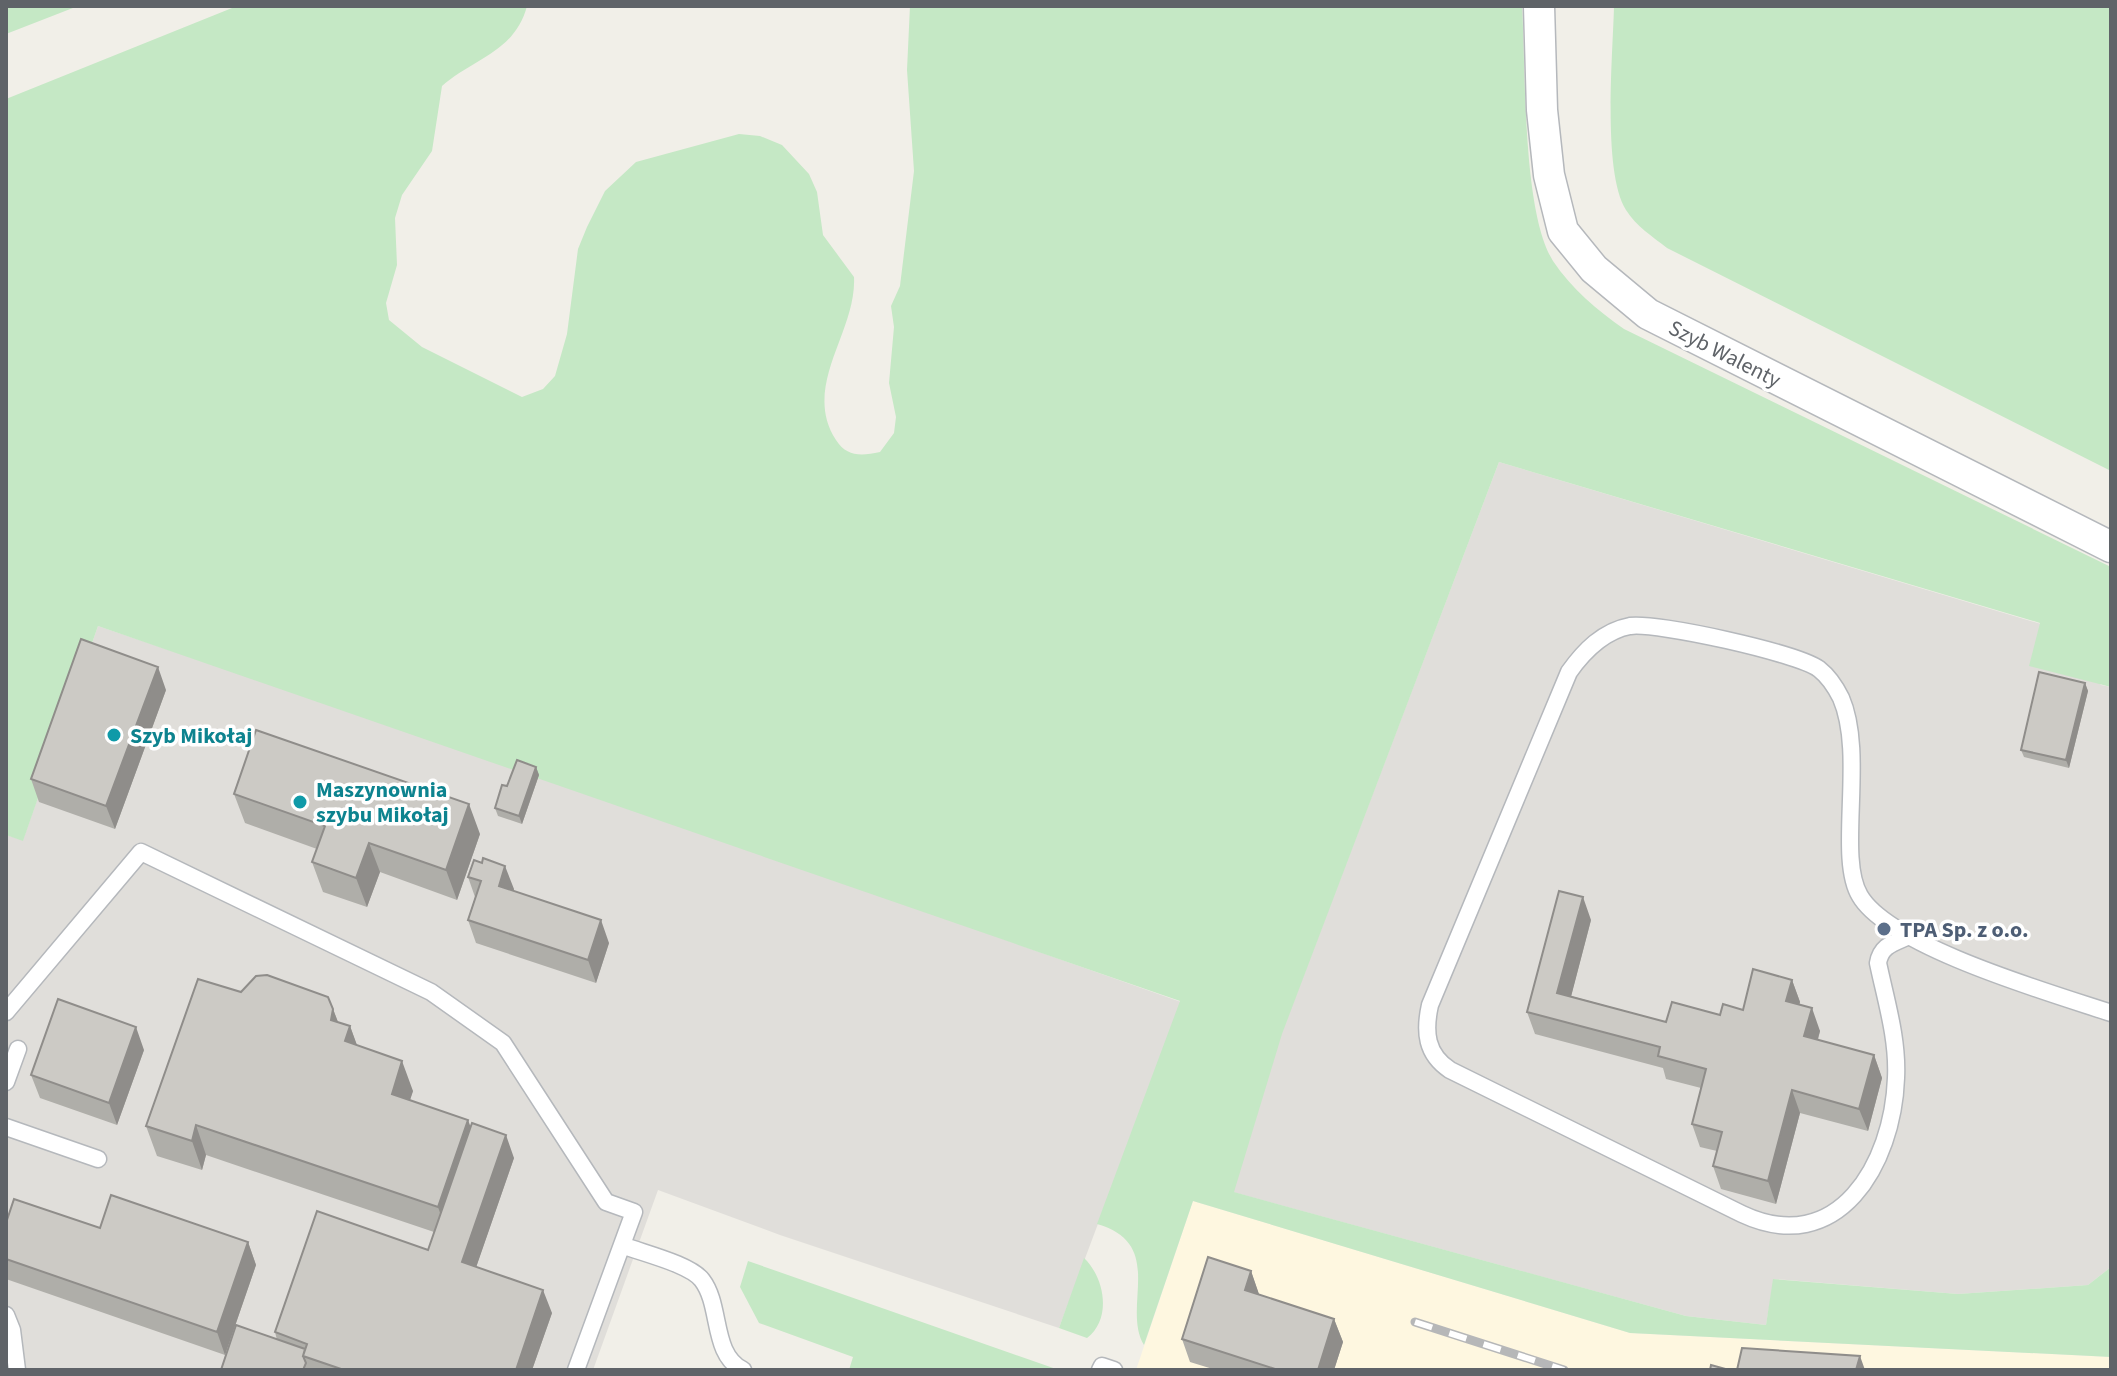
<svg xmlns="http://www.w3.org/2000/svg" width="2117" height="1376" font-family="'Source Sans 3',sans-serif">
<style>
.commercial{fill:#fef7e0}
.industrial{fill:#e0deda}
.green{fill:#c5e8c5}
.lines{fill:none;stroke-linecap:round;stroke-linejoin:round}
.service-casing{stroke:#b5b8bc;stroke-width:19}
.minor-casing{stroke:#b5b8bc;stroke-width:33}
.service{stroke:#fff;stroke-width:16}
.minor{stroke:#fff;stroke-width:30}
.rail-casing{stroke:#b6b7b8;stroke-width:9}
.rail{stroke:#fff;stroke-width:6;stroke-dasharray:18;stroke-linecap:butt}
.wall{fill:#afaea9}
.shaded-wall{fill:#8f8d8a}
.building{fill:#cccac5;stroke:#8f8d8a;stroke-width:2}
.culture-dot{fill:#0f9aa8;stroke:#fff;stroke-width:3}
.service-dot{fill:#5c6f8a;stroke:#fff;stroke-width:3}
.labels{text-anchor:middle;stroke-width:7;stroke-linejoin:round;paint-order:stroke}
.street-label{font-size:22px;fill:#5f6368;stroke:#fff}
.culture-label{font-size:22px;font-weight:bold;fill:#0d838f;stroke:#fff;text-anchor:start}
.service-label{font-size:22px;font-weight:bold;fill:#4e5e75;stroke:#fff;text-anchor:start}
</style>
<rect width="100%" height="100%" fill="#f1efe8"/>
<path class="commercial" d="M1193,1201l437,132 481,24v13h-975z"/>
<path class="industrial" d="M1499,462l542,162 60,61 10,2v580l-23,18 -130,9 -184,-15 -8,46 -80,-9 -453,-124 43,-144z
M98,626l441,149 642,227 -122,326 -279,-93 -122,-45 -65,180h-587v-535l17,5z"/>
<path class="green" d="M6,6h72l-72,28z
M237,6h290c-12,46 -54,53 -85,80l-10,65 -30,44 -7,23 2,47 -11,38 3,17 33,27 100,50 21,-8 12,-13 12,-42 11,-85 9,-22 18,-36 31,-29 103,-28 21,2 22,9 27,29 8,18 6,43 31,42c3,55 -53,109 -18,163 11,17 25,16 44,12l14,-19 2,-16 -7,-34 5,-56 -3,-21 9,-20 14,-115 -7,-101 3,-64h612c4,63 0,205 31,255 18,27 45,50 71,68l487,238v120l-82,-21 11,-43 -541,-161 -217,572 -48,158 452,124 80,9 7,-46 185,15 130,-9 23,-18v90l-481,-24 -437,-132 -49,144c-23,-38 23,-101 -47,-121l83,-223 -1082,-375 -75,215 -17,-6v-736z
M1614,6h497v465l-444,-223c-14,-11 -31,-22 -41,-38 -24,-39 -13,-156 -12,-204z
M1084,1258c21,20 28,61 3,80l-28,-10z
M748,1261l311,109h-210l4,-13 -94,-34 -19,-36z"/>
<g class="lines">
<defs>
<path id="service" d="M1909,936c-15,7 -28,9 -31,27 8,38 20,76 18,115 -3,86 -58,181 -154,136l-292,-144c-24,-16 -26,-38 -20,-65l139,-333c15,-21 34,-41 61,-46 27,-4 167,27 189,43 9,7 17,19 22,29 25,57 -5,159 19,198 30,51 194,98 251,117
M6,1012l135,-160 290,140 72,51 103,159 28,10 -58,158
M6,1082l12,-33
M6,1127l92,32
M622,1245c20,8 68,19 80,35 20,26 9,74 41,90
M6,1315l6,15 5,40
M1100,1370l2,-4 12,4"/>
<path id="minor" d="M1539,6l3,104 7,65 14,56 31,38 54,45 463,233"/>
</defs>
<use href="#service" class="service-casing"/>
<use href="#minor" class="minor-casing"/>
<use href="#service" class="service"/>
<use href="#minor" class="minor"/>
<defs>
<path id="rail" d="M1415,1322l149,48"/>
</defs>
<use href="#rail" class="rail-casing"/>
<use href="#rail" class="rail"/>
</g>
<path class="wall" d="M2085,683l3,8 -19,77 -45,-11 -3,-7z
M166,690l-51,139 -76,-27 -8,-23z
M536,767l3,8 -17,49 -24,-8 -3,-8 12,-22z
M234,794l246,40 -23,66 -77,-28 -13,35 -44,-15 -11,-30 5,-13 -72,-26z
M468,877l46,12 -1,2 96,52 -13,40 -120,-40 -8,-23 7,-23z
M1591,920l-20,76 95,26 54,-7 23,-5 49,-30 8,22 -1,3 21,26 -2,9 56,15 8,23 -14,53 -68,-18 -24,91 -55,-15 -8,-23 4,-15 -17,-4 -8,-23 9,-36 -35,-9 -3,-11 -128,-34 -8,-22z
M241,992l92,17 5,13 12,4 7,20 56,45 -3,9 61,26 43,32 -38,109 76,46 -20,57h-311l56,-30 -2,-8 153,-82 6,-18 -228,-77 -4,15 -45,-14 -11,-30z
M144,1050l-27,75 -77,-27 -9,-23z
M6,1223l242,19 8,23 -31,90 -219,-76z
M1251,1271l8,24 75,24 9,23 -9,28h-118l-26,-8 -8,-23z"/>
<path class="shaded-wall" d="M158,667l8,23 -51,139 -9,-23z
M2085,683l3,8 -19,77 -3,-8z
M536,767l3,8 -17,49 -3,-8z
M469,804l11,30 -23,66 -11,-30z
M369,843l11,29 -13,35 -11,-29z
M505,866l9,23 -7,20 -8,-23z
M1583,897l8,23 -25,96 -9,-23z
M601,920l8,23 -13,40 -8,-23z
M1792,980l8,22 -6,22 -8,-23z
M1812,1008l8,23 -8,28 -8,-23z
M333,1009l11,29 -13,-18z
M350,1026l11,30 -16,-15z
M136,1027l8,23 -27,75 -8,-22z
M1874,1055l8,23 -14,53 -9,-22z
M402,1061l11,30 -11,33 -10,-30z
M1792,1090l8,23 -24,91 -8,-23z
M468,1120l11,29 -31,87 -10,-29z
M196,1125l10,30 -4,15 -10,-29z
M506,1135l8,23 -44,127 -8,-23z
M248,1242l8,23 -31,90 -8,-23z
M1251,1271l8,23 -6,19 -8,-23z
M543,1290l9,23 -20,57h-16z
M1334,1319l9,23 -9,28h-16z
M1860,1356l5,14h-9z"/>
<path class="building" d="M81,639l77,28 -52,139 -75,-27z
M2039,672l46,11 -19,77 -45,-10z
M256,730l213,74 -23,66 -77,-27 -13,35 -44,-16 13,-36 -91,-32z
M517,760l19,7 -17,49 -24,-8 7,-23 5,1z
M483,858l22,8 -6,20 102,34 -13,40 -120,-40 13,-39 -13,-4 6,-17 8,3z
M1559,891l24,6 -26,96 109,29 6,-20 48,13 3,-11 20,6 10,-41 39,11 -6,21 26,7 -8,28 70,19 -15,54 -67,-19 -24,91 -55,-15 9,-34 -30,-8 14,-55 -48,-13 2,-9 -133,-35z
M267,975l61,22 5,12 -2,11 19,6 -5,15 57,20 -10,33 76,26 -30,87 -242,-82 -4,16 -46,-15 52,-147 43,13 15,-16z
M58,999l78,28 -27,76 -78,-28z
M472,1123l34,12 -44,127 81,28 -27,80h-172l-41,-14 4,-12 -32,-12 42,-121 111,39z
M111,1195l137,47 -31,90 -211,-73v-36l8,-24 86,29z
M1208,1257l43,14 -6,19 89,29 -16,51h-40l-96,-31z
M236,1325l69,24 -2,7 3,7 -3,7h-82z
M1742,1348l118,8 -4,14h-119z
M1711,1365l18,5h-19z"/>
<g class="culture-dot">
<circle cx="114" cy="735" r="8"/>
<circle cx="300" cy="802" r="8"/>
</g>
<circle class="service-dot" cx="1884" cy="929" r="8"/>
<g class="labels">
<g class="street-label">
<text transform="translate(1725 353) rotate(27)" y="8">Szyb Walenty</text>
</g>
<g class="culture-label">
<text x="130" y="743">Szyb Mikołaj</text>
<text x="316" y="797">Maszynownia<tspan x="316" dy="25">szybu Mikołaj</tspan></text>
</g>
<g class="service-label">
<text x="1900" y="937">TPA Sp. z o.o.</text>
</g>
</g>
<rect width="2117" height="1376" fill="none" stroke="#5f6368" stroke-width="16"/>
</svg>
